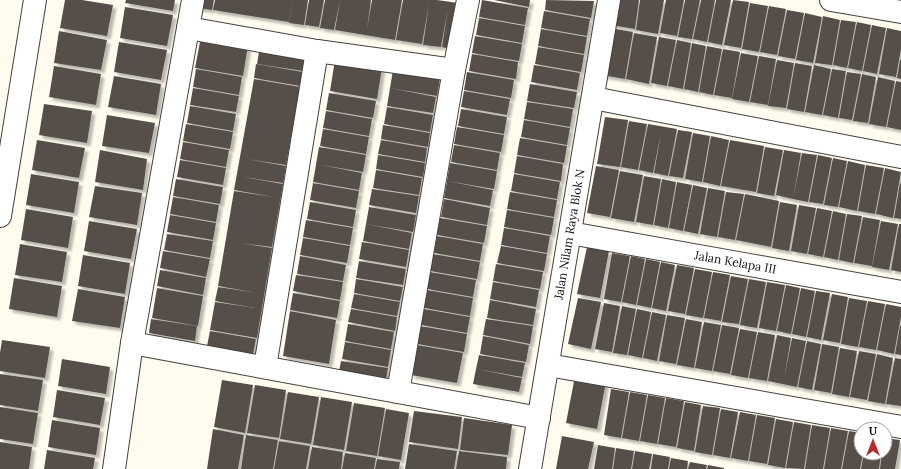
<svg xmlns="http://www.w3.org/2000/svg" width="901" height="469" font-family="Lora,serif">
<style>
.building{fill:#564f4a;filter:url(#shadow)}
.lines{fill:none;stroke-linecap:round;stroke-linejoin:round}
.minor-casing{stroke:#414141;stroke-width:24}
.minor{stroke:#fff;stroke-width:22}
.labels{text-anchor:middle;stroke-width:4;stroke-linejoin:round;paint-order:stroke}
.street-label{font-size:12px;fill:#0e0e0e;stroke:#fff}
</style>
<defs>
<filter id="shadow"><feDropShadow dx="3.5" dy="3.5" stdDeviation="1" flood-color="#0004"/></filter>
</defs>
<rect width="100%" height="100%" fill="#fffcef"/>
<path class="building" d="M65,0h17l31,5 -6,31 -47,-8z
M126,0h49l-2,11 -48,-8z
M199,0h15l-2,10 -14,-2z
M215,0h15l-1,8 1,-8h47l-2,13 2,-13h16l-4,22 -76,-12z
M293,0h15l-4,25 -15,-2z
M309,0h15l-5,27 -14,-2z
M325,0h15l-6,30 -14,-2z
M340,0h31l-4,29 5,-29h30l-7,40 -60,-10z
M403,0h34l21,3 -8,46 -8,-2 6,-39 -7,39 -18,-2 6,-41 -7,40 -26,-4z
M482,0l46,8 -3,17 -46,-8z
M494,0h36l-1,7z
M546,0l48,1 -3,17 -46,-8z
M616,0h23l-4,29 -24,-4z
M640,0h24l-6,34 -22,-4z
M666,0h18l-7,36 -17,-3z
M685,0h15l-8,39 -14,-2z
M701,0h14l-8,42 -14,-3z
M716,0h15l-9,45 -14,-3z
M733,0l16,2 -8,46 -17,-3z
M750,3l18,3 -9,46 -17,-3z
M769,6l17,3 -9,46 -17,-3z
M125,7l48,8 -6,31 -47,-8z
M787,10l17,3 -9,46 -17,-3z
M544,11l46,8 -3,17 -46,-8z
M805,13l17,4 -9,46 -17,-3z
M823,16l17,4 -8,45 -17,-2z
M479,18l46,8 -3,17 -46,-8z
M841,20l15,2 -9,46 -14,-3z
M857,22l14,3 -9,46 -14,-3z
M872,25l14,3 -9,46 -14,-3z
M610,28l23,4 -8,47 -23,-4z
M887,28l14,3v18l-5,28 -17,-3z
M541,29l46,8 -3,17 -46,-8z
M59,31l48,9 -6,30 -47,-7z
M634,33l23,4 -8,47 -23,-5z
M475,36l47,8 -3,17 -47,-8z
M201,37l47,8 -5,31 -48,-8z
M659,37l17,3 -9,46 -16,-3z
M677,40l14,3 -8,46 -15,-3z
M119,42l48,8 -6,30 -47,-8z
M692,43l14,3 -8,46 -14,-3z
M260,46l46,8 -3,17 -46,-7z
M707,46l15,3 -9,46 -14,-3z
M538,47l46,8 -3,17 -46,-8z
M723,49l17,3 -8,46 -18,-3z
M741,53l17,3 -9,46 -17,-3z
M472,54l46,8 -2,17 -47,-8z
M759,56l17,3 -8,46 -18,-3z
M335,60l47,8 -5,31 -47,-8z
M777,60l17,3 -8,45 -18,-2z
M900,60h1v19l-4,-1z
M795,63l17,3 -8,46 -17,-3z
M256,64l47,8 -3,14 -46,-8z
M534,65l46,8 -3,17 -46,-8z
M814,65l17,4 -9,46 -17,-3z
M54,66l47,8 -5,31 -47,-8z
M196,69l46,8 -3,18 -46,-8z
M832,69l14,2 -8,47 -15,-3z
M393,70l47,8 -3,18 -47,-8z
M467,72l47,8 -3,18 -47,-8z
M847,72l14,2 -9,46 -13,-2z
M862,74l14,3 -8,46 -15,-2z
M114,76l47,8 -5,31 -48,-8z
M878,77l17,4 -9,46 -17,-3z
M254,79l46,8 -14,78 -40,-6 40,7 -3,17 -40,-6 40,7 -11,63 -32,-4 32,5 -15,90 -47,-8 5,-28 40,6 -40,-7 3,-14 40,6 -40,-7 16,-95 40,6 -40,-7z
M896,81l5,1v48l-14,-3z
M530,84l47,8 -3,16 -47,-7z
M193,88l46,8 -3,16 -46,-7z
M390,88l46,9 -3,16 -46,-7z
M464,91l46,8 -3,16 -46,-8z
M329,93l47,8 -3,17 -47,-8z
M527,102l46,7 -3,18 -46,-8z
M44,104l48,7 -5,32 -48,-8z
M190,106l46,8 -3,17 -46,-8z
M387,107l46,8 -3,17 -46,-8z
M461,109l46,8 -3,17 -46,-8z
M326,111l46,8 -3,17 -46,-8z
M107,115l48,8 -6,30 -47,-7z
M605,117l23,3 -8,47 -23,-3z
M524,120l46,8 -3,17 -46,-8z
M629,121l18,3 -9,46 -17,-3z
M186,124l47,8 -3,17 -47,-8z
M648,124l29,5 -9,47 -14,-3 7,-40 -8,40 -14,-3z
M383,125l47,8 -2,14 -47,-8z
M457,127l47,8 -3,17 -47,-8z
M323,129l46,8 -3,17 -46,-8z
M678,130l14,2 -9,46 -14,-2z
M693,133l17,3 -8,46 -17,-3z
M711,136l18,4 -9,46 -17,-4z
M520,138l47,8 -3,17 -47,-8z
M37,140l48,8 -6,30 -47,-8z
M381,140l46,8 -2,14 -47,-8z
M730,140l34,6 -8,46 -35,-6z
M183,142l46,8 -3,17 -46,-8z
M454,145l46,8 -3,17 -46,-8z
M319,147l47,8 -3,17 -42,-7 41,8 -3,17 -46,-8z
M765,147l18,3 -9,46 -17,-3z
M100,150l47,9 -4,31 -48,-8z
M784,150l17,3 -8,46 -17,-4z
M802,153l15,2 -9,47 -15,-3z
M378,155l47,8 -2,14 -47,-8z
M818,155l14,3 -9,46 -14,-2z
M517,156l46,8 -2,17 -47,-8z
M833,158l14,3 -9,46 -14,-2z
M180,160l46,8 -3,17 -46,-8z
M848,161l17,4 -8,46 -18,-4z
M450,163l47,8 -3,18 -47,-8z
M866,165l18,3 -9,46 -17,-3z
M596,166l23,4 -9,47 -23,-4z
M885,168l16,4 -8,46 -17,-4z
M376,170l46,8 -3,17 -46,-7z
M620,171l23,4 -9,47 -23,-4z
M31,174l48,8 -5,31 -48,-8z
M514,174l46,8 -3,17 -46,-8z
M644,176l17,3 -8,46 -17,-3z
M176,179l47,8 -3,17 -47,-8z
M662,179l14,3 -8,46 -14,-3z
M447,181l46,9 -3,16 -46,-8z
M677,182l15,3 -9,46 -14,-3z
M313,183l46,8 -3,17 -46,-8z
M900,183l1,1v35l-7,-1z
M693,185l14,3 -9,46 -14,-3z
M95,186l47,7 -5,32 -48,-8z
M708,188l17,3 -8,46 -17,-3z
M372,189l47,7 -3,17 -47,-8z
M510,192l47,8 -3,17 -47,-8z
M726,192l18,2 -9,46 -17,-3z
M745,194l34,7 -8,46 -35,-7z
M173,197l46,8 -3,17 -46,-8z
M444,199l46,9 -3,17 -46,-8z
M310,202l46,8 -3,17 -46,-8z
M780,202l17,3 -8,46 -17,-3z
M799,205l17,3 -9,46 -16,-3z
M369,207l47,8 -3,17 -47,-8z
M817,208l15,3 -9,46 -15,-3z
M26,209l47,8 -5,31 -47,-8z
M507,210l47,8 -3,17 -47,-8z
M833,211l13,3 -8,46 -14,-3z
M847,214l15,2 -9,47 -14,-3z
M170,215l46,8 -3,17 -46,-8z
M863,217l17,3 -8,46 -18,-3z
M440,218l47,8 -3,17 -47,-8z
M306,220l47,8 -3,17 -47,-8z
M89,221l48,8 -6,30 -47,-8z
M881,221l17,3 -9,46 -17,-3z
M366,224l46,9 -3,16 -46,-8z
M899,224h2v48l-10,-2z
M504,228l46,8 -3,17 -46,-8z
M167,234l46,7 -3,17 -46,-8z
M437,236l46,8 -3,17 -46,-8z
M303,238l47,8 -3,17 -47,-8z
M362,242l47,8 -3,17 -47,-8z
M20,244l47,8 -5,30 -47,-7z
M501,246l46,8 -3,17 -47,-8z
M587,247l22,4 -9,47 -23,-4z
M163,251l47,8 -4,18 -46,-9z
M612,253l18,3 -9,46 -17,-3z
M433,254l47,8 -3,17 -47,-8z
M83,255l47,8 -5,31 -47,-8z
M300,256l46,9 -3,16 -46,-7z
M631,256l14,3 -9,46 -14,-3z
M646,259l14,3 -9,46 -14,-3z
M359,261l47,8 -3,16 -47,-7z
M661,262l14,3 -9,46 -14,-3z
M496,264l47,8 -3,17 -47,-8z
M677,265l17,3 -9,46 -17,-3z
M695,269l17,3 -9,46 -17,-3z
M160,270l46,8 -3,17 -46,-9z
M430,272l46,8 -3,17 -46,-8z
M713,272l17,3 -9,46 -17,-3z
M296,275l47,7 -3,18 -47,-9z
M731,276l17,3 -9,45 -17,-2z
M14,278l48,8 -5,31 -48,-8z
M356,279l47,8 -3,14 -46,-8z
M749,279l17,3 -9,46 -17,-3z
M493,282l46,8 -3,17 -46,-8z
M767,282l18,3 -9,46 -17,-3z
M786,285l14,3 -9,46 -14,-3z
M157,288l46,8 -5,30 -46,-8z
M801,288l14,3 -9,46 -14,-3z
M78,289l47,8 -5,31 -48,-7z
M427,290l46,8 -3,18 -46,-8z
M816,291l14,2 -9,47 -14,-3z
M293,293l47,8 -3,17 -47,-8z
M354,294l46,8 -3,14 -46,-8z
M832,294l16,3 -8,46 -17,-3z
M578,298l23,4 -10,47 -23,-5z
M849,298l18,3 -9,46 -17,-3z
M490,300l46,9 -3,16 -46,-7z
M868,301l17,3 -9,46 -17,-3z
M604,303l16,3 -8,46 -17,-3z
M886,304l15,3v10l-7,37 -17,-4z
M622,306l14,3 -9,46 -14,-2z
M351,309l46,8 -2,14 -47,-9z
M424,309l46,8 -3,16 -46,-8z
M637,309l14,3 -9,46 -14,-3z
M290,311l46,9 -7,44 -46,-8z
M652,312l14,3 -9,46 -14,-3z
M667,315l18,3 -9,46 -17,-3z
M151,319l46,7 -2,15 -46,-8z
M486,319l47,7 -3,18 -47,-9z
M686,319l16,3 -8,46 -17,-3z
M704,322l17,3 -9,46 -17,-3z
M348,324l46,8 -3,17 -46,-8z
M722,325l17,3 -9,46 -17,-3z
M420,326l47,8 -3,18 -47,-8z
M900,326h1v29l-6,-1z
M740,329l17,3 -9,46 -17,-3z
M210,331l46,8 -3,15 -46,-8z
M758,332l17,3 -8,46 -18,-3z
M777,335l14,3 -7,41 8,-41 14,3 -9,46 -29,-6z
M483,336l46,9 -3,17 -46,-8z
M2,340l48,7 -5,31 -45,-7v-18z
M807,341l14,3 -9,46 -14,-3z
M345,342l46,8 -3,17 -46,-8z
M822,344l17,3 -8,46 -17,-3z
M417,345l46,8 -6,30 -46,-8z
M840,348l17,3 -8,46 -17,-3z
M859,351l17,3 -9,46 -17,-3z
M877,354l16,4 -8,46 -17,-3z
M479,355l46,8 -3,14 -46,-8z
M895,358l6,1v47l-15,-2z
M62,359l48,8 -4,27 -48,-8z
M341,361l47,7 -3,18 -47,-9z
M476,369l46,9 -3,14 -46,-8z
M0,374l43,6 -5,31 -38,-6z
M575,376l31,6 -9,47 -31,-6z
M222,380l31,5 -8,48 -31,-6z
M255,385l31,5 -7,48 -32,-5z
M611,389l18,3 -8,46 -17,-3z
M57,390l48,8 -5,27 -47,-8z
M288,392l31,5 -8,47 -31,-5z
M630,392l17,3 -8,46 -17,-3z
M648,395l17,3 -8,46 -17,-3z
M321,397l31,5 -8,48 -31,-5z
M666,398l18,3 -8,46 -18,-3z
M685,402l16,3 -7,46 -17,-3z
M354,403l31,5 -8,48 -31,-5z
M703,406l17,2 -8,47 -17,-3z
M0,407l38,6 -5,31 -33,-5z
M386,409l23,4 -8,47 -23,-4z
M721,409l17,3 -8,46 -17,-3z
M414,411l48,6 -4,32 -49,-7z
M740,412l16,3 -8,46 -17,-3z
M757,415l18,3 -8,46 -18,-3z
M464,418l48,7 -4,30 -48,-5z
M776,419l17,3 -8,46 -17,-3z
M52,420l48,8 -4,27 -48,-8z
M794,422l17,3 -7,44 -18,-1z
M812,425l18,3 -7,41h-18z
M831,428l17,3 -7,38h-17z
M213,429l31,6 -6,34h-31z
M849,431l12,2v20h2l-3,16h-18z
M246,435l32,5 -5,29h-32z
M562,436l32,6 -6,27h-32z
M885,438l15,2 -5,29h-15l2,-16h3z
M279,441l31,5 -4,23h-32z
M0,442l32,5 -3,22h-29z
M409,444l48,7 -3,18h-49z
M598,445l17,3 -3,21h-18z
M312,447l31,5 -2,17h-33z
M616,448l18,3 -3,18h-18z
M47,450l48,8 -2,11h-49z
M459,451l48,6 -1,12h-50z
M635,451l17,3 -3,15h-17z
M345,453l31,5 -2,11h-32z
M864,453h17l-2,16h-18z
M653,454l17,3 -2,12h-17z
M671,458l17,3 -1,8h-18z
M377,459l23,3 -1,7h-24z
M690,462l17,3 -1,4h-18z
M708,465l16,3v1h-17z"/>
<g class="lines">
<defs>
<g id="minor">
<path d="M831,0l70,12"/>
<path d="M188,28l129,23 137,19"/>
<path d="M593,98l308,59"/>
<path d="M0,216l35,-216"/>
<path id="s1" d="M570,233l331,59"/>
<path d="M132,343l407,75"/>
<path d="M548,365l353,62"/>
<path d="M265,367l52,-316"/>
<path d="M398,392l56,-322 14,-70"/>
<path d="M114,469l18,-126 61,-343"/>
<path id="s2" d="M530,469l79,-469"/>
</g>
</defs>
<use href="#minor" class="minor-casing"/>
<use href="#minor" class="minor"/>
</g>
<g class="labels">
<g class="street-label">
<text dy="4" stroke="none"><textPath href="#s2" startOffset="238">Jalan Nilam Raya Blok N</textPath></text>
<text dy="4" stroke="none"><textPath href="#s1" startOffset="168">Jalan Kelapa III</textPath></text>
</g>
</g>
<g transform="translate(873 441)"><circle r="19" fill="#ffffff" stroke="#9f9f9f"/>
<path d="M0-3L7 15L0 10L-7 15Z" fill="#bb292c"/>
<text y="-6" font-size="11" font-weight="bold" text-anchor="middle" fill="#0e0e0e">U</text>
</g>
</svg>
